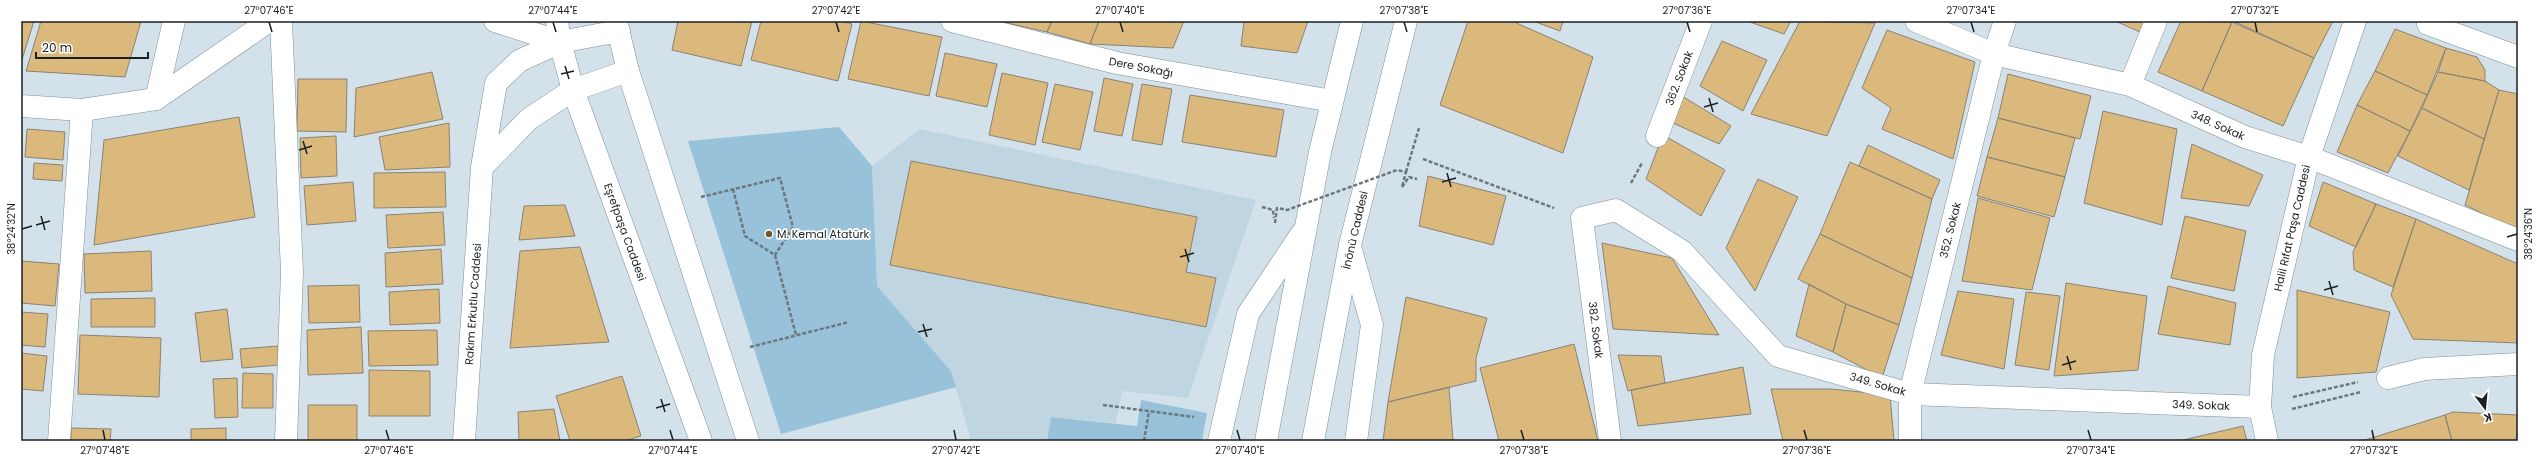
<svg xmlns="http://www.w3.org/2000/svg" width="2539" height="462" font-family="Poppins,sans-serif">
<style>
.built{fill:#bfd5e1}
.green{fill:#97c2d9}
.building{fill:#dbb87b;stroke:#898377}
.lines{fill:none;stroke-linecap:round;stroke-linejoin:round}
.street-casing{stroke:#808e95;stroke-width:23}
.secondary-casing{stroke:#808e95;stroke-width:23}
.primary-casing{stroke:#808e95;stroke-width:23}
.path{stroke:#6e777d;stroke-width:2.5;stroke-dasharray:4 2;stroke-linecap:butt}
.street{stroke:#fff;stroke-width:22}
.secondary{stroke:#fff;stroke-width:22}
.primary{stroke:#fff;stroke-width:22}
.path-bridge{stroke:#6e777d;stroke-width:2.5;stroke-dasharray:4 2;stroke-linecap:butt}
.ticks{fill:none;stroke:#1a1f22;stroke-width:1.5}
.poi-dot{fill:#6e5626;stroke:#fff;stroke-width:1.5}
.labels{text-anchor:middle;stroke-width:3.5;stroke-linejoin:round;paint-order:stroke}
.street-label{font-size:11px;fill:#1a1f22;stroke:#fff}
.poi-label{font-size:11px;fill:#1a1f22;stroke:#fff;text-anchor:start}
.neatline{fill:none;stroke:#1a1f22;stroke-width:1.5}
.ticks-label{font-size:10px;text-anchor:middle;fill:#1a1f22}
</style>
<rect width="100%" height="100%" fill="#d3e2ea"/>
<path class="built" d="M920,129l336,71 -68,198 -66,-7 -6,32 -65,-6 -4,24h-76l-20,-70 -74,-85 -5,-120z"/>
<path class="green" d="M839,127l33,39 5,120 74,85 5,16 -175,47 -93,-293z
M1141,400l66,13 -5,28h-155l4,-24 86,9z"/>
<path class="building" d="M21,21h13l-13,42z
M41,21h100l-16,56 -99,-6z
M678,21h74l-11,45 -69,-16z
M761,21h79l12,3 -14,57 -87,-21z
M861,21l81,16 -13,59 -81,-17z
M998,21h54l-5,11z
M1052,21h47l-9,23 -43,-12z
M1099,21h85l-11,27 -83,-4z
M1244,21h64l-11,32 -56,-7z
M1468,21h44l81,36 -30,96 -123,-48z
M1533,21h30l-3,10z
M1747,21h44l-7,13z
M1800,21l75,2 -48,113 -76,-22z
M2115,21h31l-6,11z
M2181,21l51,1 -30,69 -44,-19z
M2233,21h100l-19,37z
M2232,22l82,36 -31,68 -81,-35z
M2395,29l51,19 -19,47 -52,-24z
M1887,30l88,32 -22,97 -71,-30 9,-21 -29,-20z
M1722,41l45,19 -24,51 -43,-25z
M2446,48l31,9 8,13v11l-47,-9z
M945,53l52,11 -10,43 -51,-11z
M2375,71l52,24 -17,36 -53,-26z
M432,72l11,47 -89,18 2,-49z
M2438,72l47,9 14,9 -15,49 -62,-31z
M1002,73l46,10 -13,62 -46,-10z
M2008,74l83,22 -11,43 -82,-21z
M1104,78l29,6 -11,52 -28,-5z
M298,79h49l-1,53 -49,-1z
M1055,84l38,8 -13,58 -38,-8z
M1142,84l30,5 -10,56 -30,-5z
M2499,90l19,4v137l-53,-26z
M1190,95l94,15 -8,47 -94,-15z
M1682,96l49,30 -12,18 -46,-21z
M2357,105l53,26 -22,42 -51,-21z
M2422,108l62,31 -15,51 -71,-34z
M2103,111l74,18 -15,96 -78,-22z
M239,117l16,100 -161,28 10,-105z
M1998,118l77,20 -10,39 -78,-20z
M449,123l1,44 -65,3 -6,-33z
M27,129l38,3 -2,28 -38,-3z
M1663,135l62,35 -24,46 -55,-37z
M336,136l1,40 -36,2 -1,-40z
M2192,144l71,31 -14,31 -68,-8z
M1868,145l72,35 -8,19 -73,-33z
M1987,157l78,20 -11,40 -77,-21z
M911,161l286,56 -11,55 30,6 -10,49 -316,-62z
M1850,162l82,37 -20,79 -92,-44z
M34,163l29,2 -1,16 -29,-2z
M445,172l1,35 -72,1v-35z
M1428,176l78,20 -13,49 -74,-19z
M1758,179l40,18 -43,94 -29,-43z
M353,182l3,39 -49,4 -3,-39z
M2323,182l53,22 -20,43 -47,-21z
M1978,198l72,20 -18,72 -70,-9z
M2376,204l40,15 -23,68 -39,-17 -1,-18z
M565,205l10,31 -56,4 5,-34z
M443,212l2,33 -57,3 -2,-33z
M2185,216l61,15 -12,60 -63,-13z
M2416,219l102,45v79l-105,-4 -22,-44z
M1820,234l92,44 -13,47 -53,-21 -48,-25z
M1602,243l70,15 47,77 -106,-6z
M580,247l29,95 -99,6 10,-97z
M441,249l2,35 -57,3 -1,-34z
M151,251l1,40 -67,2 -1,-39z
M21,261l38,3 -4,42 -34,-3z
M2066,283l81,13 -9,74 -84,6z
M1809,284l37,20 -13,48 -37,-16z
M359,285l1,37 -51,1 -1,-37z
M2168,286l68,17 -6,42 -72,-11z
M439,289l1,34 -50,2 -1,-33z
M2297,290l93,22 -14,60 -79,6z
M1958,291l56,8 -10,70 -63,-14z
M2026,292l34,4 -11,74 -34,-5z
M1406,297l81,21 -11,40v23l-88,21z
M155,298v29h-64v-28z
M1846,304l53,21 -17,53 -49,-26z
M227,309l6,50 -32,3 -6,-49z
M21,312l27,2 -3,33 -24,-2z
M361,327l2,46 -55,2 -1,-45z
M437,330l1,35 -69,1 -1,-35z
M80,335l81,3 -2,59 -81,-3z
M1574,344l24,97h-99l-19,-73z
M278,346l1,19 -37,3 -2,-19z
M21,353l26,3 -4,35 -22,-2z
M1618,355l43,1 4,27 -37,8z
M1743,367l8,47 -113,12 -7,-36z
M369,370l61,1v45h-61z
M243,373l30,1v34h-31z
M622,376l19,60 -17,5h-54l-14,-45z
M237,378l1,39 -23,1 -2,-39z
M1449,387l4,54h-70l5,-39z
M1771,389h60l59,6 4,46h-111z
M308,405h49v36h-49z
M554,409l6,32h-41l-1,-29z
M2453,412l65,3 -2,26h-64l-7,-26z
M2445,415l7,26h-90z
M2243,426l4,15h-68z
M71,428l40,1 -1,12h-39z
M226,428v13h-35v-12z"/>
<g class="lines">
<defs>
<path id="street" d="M281,21l11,251 -6,169
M952,21l165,42 215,38
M1916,21l78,33 136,31 115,52 64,20 209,83
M2428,24l90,33
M2130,85l26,-64
M156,99l18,-78
M1657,136l44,-115
M2388,378l36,-9 94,-5
M59,441l23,-331
M1610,441l-28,-223 34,-8 66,41 96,105 132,38 350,13
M1910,441v-47l84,-340 11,-33"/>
<path id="secondary" d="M495,21l65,21
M21,106l61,4 74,-11 113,-78
M482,167l47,-48 44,-29 55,-19
M464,441l18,-274 14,-84 23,-22 41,-19 59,-11
M2267,441l-7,-34 3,-52 46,-198 46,-136"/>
<path id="primary" d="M557,21l3,21 13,48 128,351
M616,21l12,50 120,370
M1351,250l21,75 -16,116
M1219,441l29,-127 54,-81
M1266,441l54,-289 32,-131
M1313,441l37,-196 56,-224"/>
</defs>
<use href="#street" class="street-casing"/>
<use href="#secondary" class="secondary-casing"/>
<use href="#primary" class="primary-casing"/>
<path class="path" d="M1423,159l131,49
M1406,172l13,-44
M1631,183l11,-20
M1402,187l7,-10 8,2
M733,189l12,47 30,19 21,80
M701,197l79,-19 13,49 -18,28
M1262,207l11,3 1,8
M750,347l99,-25
M2293,397l65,-15
M1103,405l91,12
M2292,409l69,-17
M1144,441l5,-30"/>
<use href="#street" class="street"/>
<use href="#secondary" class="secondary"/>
<use href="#primary" class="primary"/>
<path class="path-bridge" d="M1275,223l2,-15 10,2 110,-40 9,2 -4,15"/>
</g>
<path class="ticks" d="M269,22l3,10M553,22l3,10M836,22l3,10M1120,22l3,10M1404,22l3,10M1687,22l3,10M1971,22l3,10M2255,22l2,10M565,66l4,13M561,74l13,-3M1709,98l4,14M1704,107l14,-4M303,141l4,13M299,150l13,-4M1447,173l4,14M1442,182l14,-4M41,216l4,14M36,225l14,-4M22,229l10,-3M2507,237l10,-3M1185,249l4,13M1180,257l14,-4M2329,281l4,14M2324,290l14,-4M923,324l4,13M918,332l14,-3M2067,356l4,14M2062,365l14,-4M661,399l4,13M656,408l14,-4M103,430l2,10M386,430l3,10M670,430l3,10M954,430l2,10M1237,430l3,10M1521,430l3,10M1804,430l3,10M2088,430l3,10M2372,430l2,10"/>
<circle class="poi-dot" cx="769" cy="234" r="4"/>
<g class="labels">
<g class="street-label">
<text transform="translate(1141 67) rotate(11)" y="4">Dere Sokağı</text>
<text transform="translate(1679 78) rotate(-69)" y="4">362. Sokak</text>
<text transform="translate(2218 125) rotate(24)" y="4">348. Sokak</text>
<text transform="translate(2292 228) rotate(-77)" y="4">Halil Rıfat Paşa Caddesi</text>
<text transform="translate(1355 230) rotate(-77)" y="4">İnönü Caddesi</text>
<text transform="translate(1950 230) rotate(-76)" y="4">352. Sokak</text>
<text transform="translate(625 232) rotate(70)" y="4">Eşrefpaşa Caddesi</text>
<text transform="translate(473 304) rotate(-86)" y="4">Rakım Erkutlu Caddesi</text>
<text transform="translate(1596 330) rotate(83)" y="4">382. Sokak</text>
<text transform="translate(1878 384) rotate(16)" y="4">349. Sokak</text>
<text transform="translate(2201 405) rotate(2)" y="4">349. Sokak</text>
</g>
<g class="poi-label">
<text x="777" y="238">M. Kemal Atatürk</text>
</g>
</g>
<rect width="2539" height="462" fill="none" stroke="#ffffff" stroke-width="44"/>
<g transform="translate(2485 408) rotate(164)" stroke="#ffffff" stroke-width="3" paint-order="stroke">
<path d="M0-3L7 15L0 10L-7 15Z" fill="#1a1f22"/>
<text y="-6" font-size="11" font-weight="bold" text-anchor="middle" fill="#1a1f22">K</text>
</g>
<path d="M36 52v6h112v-6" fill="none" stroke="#1a1f22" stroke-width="2"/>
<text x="42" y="52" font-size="12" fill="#1a1f22" stroke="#ffffff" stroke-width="3" paint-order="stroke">20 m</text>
<rect x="22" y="22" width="2495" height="418" class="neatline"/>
<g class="ticks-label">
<text x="269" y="14">27°07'46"E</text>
<text x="553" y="14">27°07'44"E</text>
<text x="836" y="14">27°07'42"E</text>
<text x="1120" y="14">27°07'40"E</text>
<text x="1404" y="14">27°07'38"E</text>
<text x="1687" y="14">27°07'36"E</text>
<text x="1971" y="14">27°07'34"E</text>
<text x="2255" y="14">27°07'32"E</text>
<text transform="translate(11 229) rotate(-90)" y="4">38°24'32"N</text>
<text transform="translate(2528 234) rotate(-90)" y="4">38°24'36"N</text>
<text x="105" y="454">27°07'48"E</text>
<text x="389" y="454">27°07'46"E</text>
<text x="673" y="454">27°07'44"E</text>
<text x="956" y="454">27°07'42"E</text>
<text x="1240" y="454">27°07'40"E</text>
<text x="1524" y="454">27°07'38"E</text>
<text x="1807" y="454">27°07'36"E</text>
<text x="2091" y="454">27°07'34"E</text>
<text x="2374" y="454">27°07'32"E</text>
</g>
</svg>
